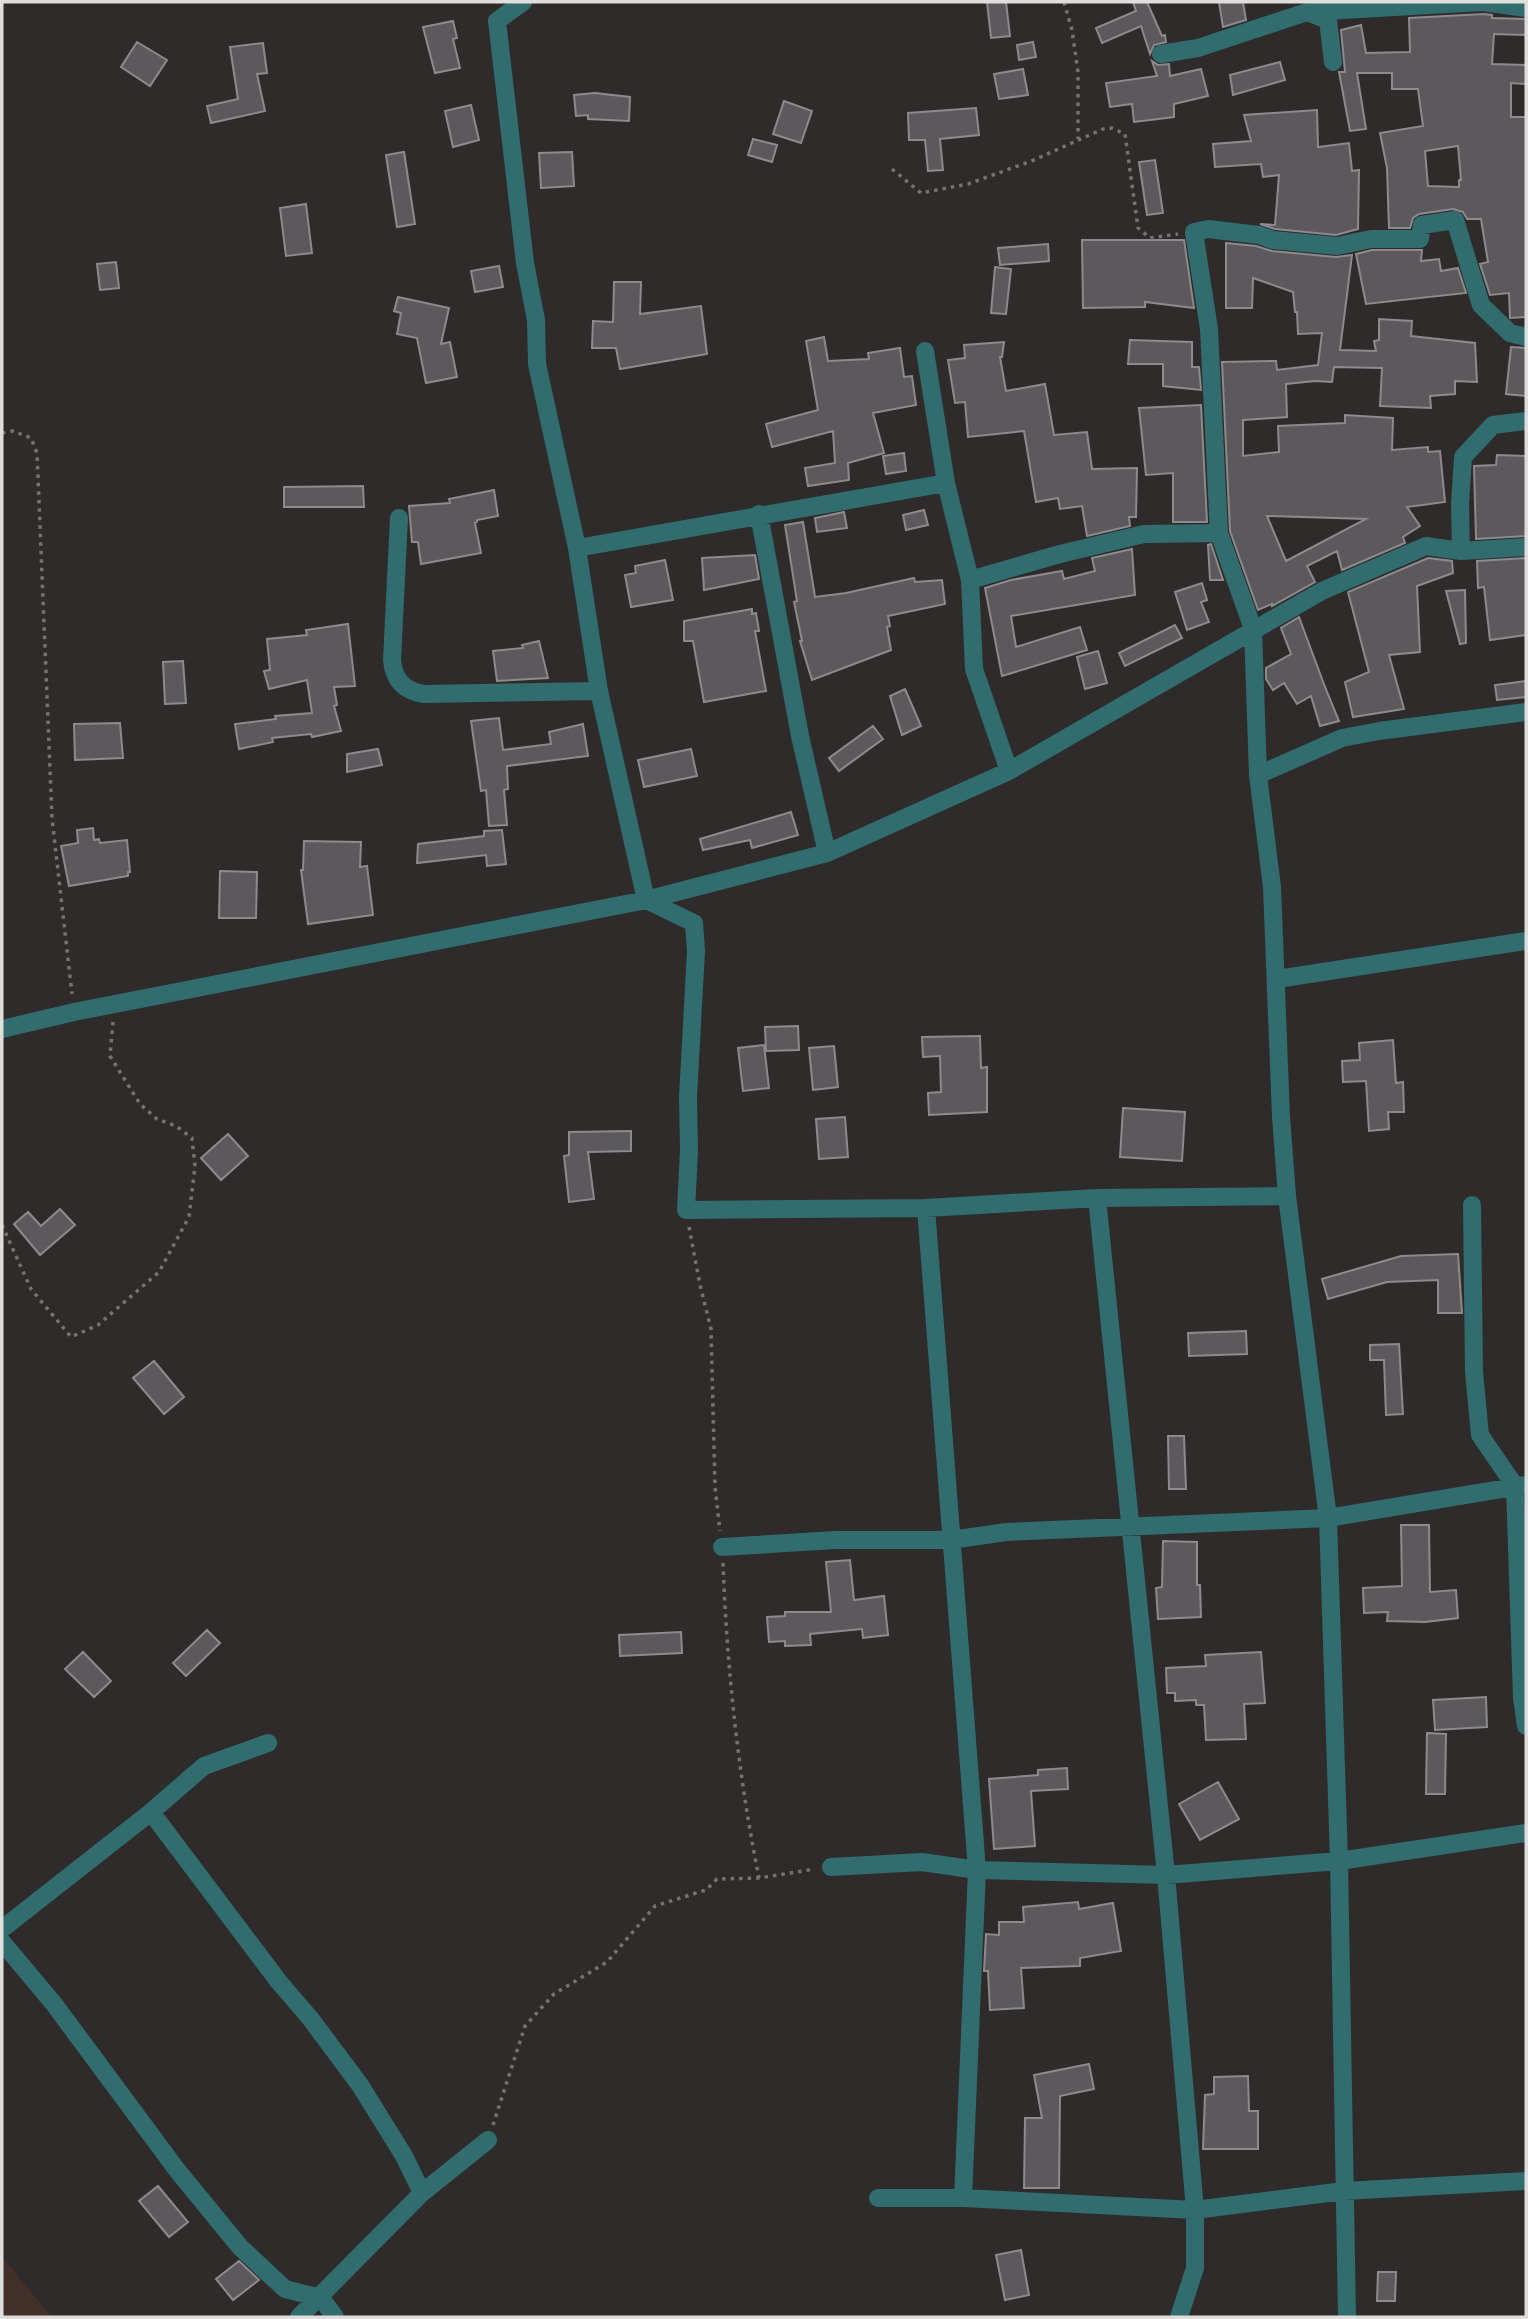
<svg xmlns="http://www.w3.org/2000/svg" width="1528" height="2319" font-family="Inter,sans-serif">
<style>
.education{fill:#412f28}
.building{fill:#5b595c;stroke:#8c8a8d;stroke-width:2;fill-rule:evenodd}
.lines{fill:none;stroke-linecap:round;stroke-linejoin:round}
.path{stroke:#757271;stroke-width:3.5;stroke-dasharray:3.5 5;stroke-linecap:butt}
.minor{stroke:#316c6f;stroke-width:18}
</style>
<rect width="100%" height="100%" fill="#2f2b2a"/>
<path class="education" d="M2,2257l50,60h-50z"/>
<path class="building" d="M987,2h19l4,34 -19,2z
M1133,2h14l15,34 3,-1 1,7 -12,3 -4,9 -9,-28 -39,17 -6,-15 40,-17z
M1219,2h24l3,18 -23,7z
M1484,14l8,1v3l34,1v16l-32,-1 -2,30 34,1v19l-15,-1v34h15v200l-16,1 -1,-25 -19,2 -10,-31 8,-2 -7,-43h-14l-4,-7 -10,-3 -34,5 -6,4 -3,10h-21l-2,-60 -7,-35 43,-7 -5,-37h-26v-16h-35l9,56 -16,2 -11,-59h6l-4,-42 20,-5 5,28 44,-1 -1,-34zM1458,146l3,34h-2v7l-31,-1 -3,-35z
M453,21l4,17 -4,1 7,29 -25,5 -12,-46z
M137,42l30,18 -17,26 -29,-19z
M1033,42l3,15 -17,3 -2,-15z
M263,43l4,30 -10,1 8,37 -54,12 -4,-17 31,-7 -8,-52z
M1152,61l6,4 11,-1 1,12 31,-7 7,27 -34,8v13l-40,5 -2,-18 -22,3 -4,-24 51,-7z
M1280,62l5,18 -52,15 -3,-20z
M1023,69l5,26 -29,4 -5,-25z
M595,93l35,4 -1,24 -41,-2v-4l-12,1 -2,-21z
M784,101l28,10 -11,32 -28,-9z
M471,105l8,35 -26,7 -8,-36z
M976,108l3,27 -39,4 3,31 -15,1 -3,-31h-16l-1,-27z
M1317,110l1,37 31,-4 3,28 7,-1 -1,59 -22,6 -61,-6 -15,-5 15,1 4,-50 -16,2 -2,-13 -46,3 -2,-23 38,-3 -7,-26z
M753,139l24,6 -5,17 -24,-7z
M404,152l11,72 -18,3 -11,-72z
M572,152l2,34 -33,2 -2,-35z
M1155,160l8,53 -16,2 -8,-53z
M306,204l6,49 -26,3 -6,-48z
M1082,240h102l10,68 -49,-6v5l-62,1z
M1226,243l30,3 16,5 64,6 16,-2 -12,95 36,1 -2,-10 5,-1v-21l33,2 -1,15 64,7 2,39 -22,-1v13l-25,2 1,12 -51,-2 2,-38 -48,-1 -2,15 -17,-1 -29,3 1,33 -44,3v36l36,-4 -1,-26 67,-3v-8l48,3 -1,32 36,-3v5l12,-1 5,51 -38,5 13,19 -17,11 2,6 -63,27 -5,-19 -30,15 8,16 -43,24v-2l-14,6 -28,-79 -8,-169 54,-1 1,9 41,-5 4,-32 -24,1 -1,-22h-2l-2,-20 -40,-14 -1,30h-26zM1267,516l99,3 -80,42z
M1048,244l1,17 -49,4 -2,-17z
M1372,250h50l-1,11 18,-2 2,12 17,-3 8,25 -100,11 -10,-50z
M116,262l3,26 -19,2 -3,-26z
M499,266l4,21 -28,5 -4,-21z
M995,267l16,2 -5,45 -15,-1z
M614,282h27l-1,32 61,-8 6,48 -87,15 -4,-21h-24l1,-27 20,1z
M398,297l51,11 -8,36 9,-2 7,35 -31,6 -9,-45 -20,-4 4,-21 -7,-2z
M824,337l4,24 41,-2 -1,-6 32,-5 4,29 8,-1 4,29 -43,8 11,40 -36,10 1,17 -41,6 -3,-18 30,-5 -2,-32 -61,16 -6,-23 52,-14 -12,-69z
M1130,340l62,2v25h7l2,23 -38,-4v-22h-35z
M1004,342l-2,15h-2l6,34 39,-7 9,51 33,-3 5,37 45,-1 -1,49h-7l1,9 -43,10 -5,-30 -22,3 -2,-11 -22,4 -12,-71 -56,6 -3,-35 -10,1 -7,-43 17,-2 -1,-13z
M1511,347l15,1v48l-20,-2z
M1201,405l6,117h-34v-49l-27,2 -7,-67z
M904,453l2,18 -20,3 -3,-18z
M1497,455l29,1v80l-50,3 -2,-73 22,-1z
M363,486l1,21h-80v-20z
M494,490l4,26 -21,4v2l-2,1 6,30 -60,11 -3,-22h-6l-3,-36 41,-3 -1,-4z
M924,510l4,15 -22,5 -3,-15z
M844,512l3,16 -30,4 -2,-14z
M803,522l12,75 31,-4 68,-15 1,4 27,-2 3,24 -57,12 2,10 -3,1 4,23 -79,30 -12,-39h2l-8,-39 3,-1 -12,-76z
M1211,544l12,36h-13l-2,-35z
M1132,549l3,46 -124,21 5,31 64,-20 7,23 -85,26 -17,-88 26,-8 51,-9 2,8 31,-8 -3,-13z
M755,555l4,24 -55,11 -2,-32z
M1428,558l24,3 1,12 -36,13 3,66 -31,3 15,54 -51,8 -8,-35 24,-10 -21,-80z
M1526,558v77l-36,5 -6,-53 -6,1 -1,-27z
M665,560l8,40 -42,7 -6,-32 11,-2 -1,-7z
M1202,583l5,17 -6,2 8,20 -22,8 -12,-38z
M1465,590l1,53 -6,1 -14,-53z
M752,609v5l4,-1 3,18h-4l11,60 -62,11 -11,-61h-9v-20z
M1299,617l26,70 14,34 -19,5 -9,-30 -14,8 -13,-21 -11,7 -7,-11v-11l25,-14 -10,-26z
M348,624l7,62 -21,1 3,18 -3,1 7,25 -29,6 -1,-3 -39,4 1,4 -34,7 -4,-25 41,-5 -1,-3 37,-3 -5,-33 -38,9 -5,-18 6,-1 -3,-31 40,-4 -1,-5z
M1175,625l7,13 -57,28 -6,-13z
M539,641l9,37 -51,3 -4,-30 30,-3 -1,-3z
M1098,651l9,32 -22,6 -8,-32z
M183,661l3,42 -21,1 -2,-42z
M1526,681v16l-29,3 -2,-15z
M905,689l16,37 -19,9 -12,-39z
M499,718l4,32 48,-6 -2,-12 34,-8 5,32 -81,10 1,23 -4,1 3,35 -18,1 -3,-36 -5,1 -10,-70z
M120,723l3,35 -48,2 -1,-36z
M873,726l10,13 -44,32 -10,-13z
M378,749l4,16 -35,7v-18z
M691,749l6,27 -53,11 -6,-27z
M791,812l7,23 -46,13 -2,-8 -47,10 -3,-11z
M93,828l1,12 5,-1 1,4 27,-3 3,32h-2v4l-59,10 -8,-40 17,-3 -1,-13z
M502,830l4,34 -19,2 -1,-11 -69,8 1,-19 66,-8v-5z
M304,841l57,1 -1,25 7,-1 6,49 -65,9 -7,-54h2z
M220,871l37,1 -1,46h-37z
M798,1026l1,24 -33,1 -1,-24z
M980,1036l1,32 6,-1v45l-58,3 -1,-22 13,-1 -1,-36 -17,1 -1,-20z
M1393,1040l3,43 7,-1 1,30h-16l1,17 -20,2 -3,-50 -23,1 -1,-21 18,-1 -1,-17z
M764,1045l5,43 -26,3 -5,-43z
M834,1046l4,41 -25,3 -4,-42z
M1123,1108l62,4 -3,49 -62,-4z
M845,1117l3,40 -29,2 -3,-40z
M631,1131v20l-43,1 6,47 -25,3 -5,-46 5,-1v-23z
M228,1134l20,22 -27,24 -20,-22z
M60,1209l15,16 -35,30 -26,-31 14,-12 13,14z
M1458,1254l4,59h-24v-33l-51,2 -59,17 -6,-20 79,-23z
M1246,1331l1,23 -58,2 -1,-23z
M1399,1344l4,70 -17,1 -2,-55h-14v-15z
M154,1361l30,36 -20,17 -31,-36z
M1168,1436h16l2,53h-17z
M1401,1525h28l1,67 26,-2 2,28 -33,4 -38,-1 1,-9 -24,1 -1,-25 39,-2z
M1163,1541l34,1v43h3l1,32 -43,2 -2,-31 6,-1z
M850,1560l4,40 30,-4 4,39 -25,3 -1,-9 -52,5 1,11 -26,1v-5l-16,1 -2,-25 18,-1v-4h46l-5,-50z
M207,1630l13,13 -34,33 -13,-13z
M681,1632l1,21 -62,3 -1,-21z
M83,1652l28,29 -17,16 -29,-28z
M1261,1652l4,51 -21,1 2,35 -40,1 -2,-35h-8v-5l-21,1v-8h-8l-1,-25 40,-2 -1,-11z
M1486,1697l1,30 -52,3 -2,-30z
M1427,1733l19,1 -1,60h-19z
M1067,1768l1,21 -37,2 4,55 -41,3 -5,-70 49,-4v-5z
M1218,1782l21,37 -39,21 -21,-36z
M1078,1902l1,7 34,-6 8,48 -41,7v8l-59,2 3,40 -34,2 -2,-39h-4l2,-37 13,1v-13h25l-1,-15z
M1089,2064l5,25 -34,7 -1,92h-35l1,-70h17l-8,-43z
M1248,2076l1,35h9v38h-55l2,-54 9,-1v-17z
M158,2186l30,36 -19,15 -30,-36z
M1021,2250l8,45 -24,5 -9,-45z
M239,2261l20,19 -26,20 -17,-21z
M1378,2272h18l-1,29h-18z"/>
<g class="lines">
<path class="path" d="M1064,2l8,28 6,42v67
M892,169l29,24 47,-9 66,-24 69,-31 9,-1 13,6 13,94 12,10 28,-4
M2,433l11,-2 18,7 6,15 15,365 20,176
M2,1225l29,64 40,48 27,-12 61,-53 30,-55 6,-51 -3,-28 -16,-12 -19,-7 -17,-15 -30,-48 3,-34
M689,1227l11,58 11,44 4,158 5,44
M723,1563c4,106 15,211 36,315l56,-9
M493,2125l32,-99 29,-32 53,-32 48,-56 51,-16 11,-11 42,-1"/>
<path class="minor" d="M523,2l-26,19 28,242 11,57 1,44 40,184 22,143 47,209 48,23 2,28 -8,146 1,54 -3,59 240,-2 171,-10 190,-2
M1310,13l18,7 5,42
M1161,54l37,-6 109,-36 176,-10 43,6
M925,351l21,132 24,97 4,89 35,102
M759,514l41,222 27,117
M399,518l-7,142c2,20 12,31 32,34l175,-3
M577,548l369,-65
M1461,551l65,-4
M970,580l90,-26 84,-20 75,-1
M1258,775l84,-37 37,-7 147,-19
M1277,979l249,-38
M2,1029l72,-17 572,-112 181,-47 182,-82 313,-180 104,-45 35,5 -1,-47 3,-47 30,-32 33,-4
M1097,1198l69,677 29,335v58l-16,49
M1472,1205l2,167 6,63 35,51 7,212 4,28
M926,1208l51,662 -14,328
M722,1547l113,-7h116l55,-8 322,-14 198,-33
M151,1812l128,170 31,36 50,67 44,71 18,37
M831,1867l91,-5 55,8 189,5 173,-14 187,-28
M2,1929l149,-117 53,-46 64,-23
M2,1942l52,62 123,166 63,77 45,42 36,9 14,19
M878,2198h85l232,12 149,-19 182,-10
M299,2317l123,-124 66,-53
M1347,2317l-8,-456 -11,-343 -41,-322 -6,-79 -9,-230 -14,-112 -5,-146 -34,-96 -10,-204 -15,-97 14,-3 51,6 14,5 64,6 34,-7h49l2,-14 33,-5 26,85 29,28 16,4"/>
</g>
<rect width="1528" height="2319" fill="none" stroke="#e0dedd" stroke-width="7"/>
</svg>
